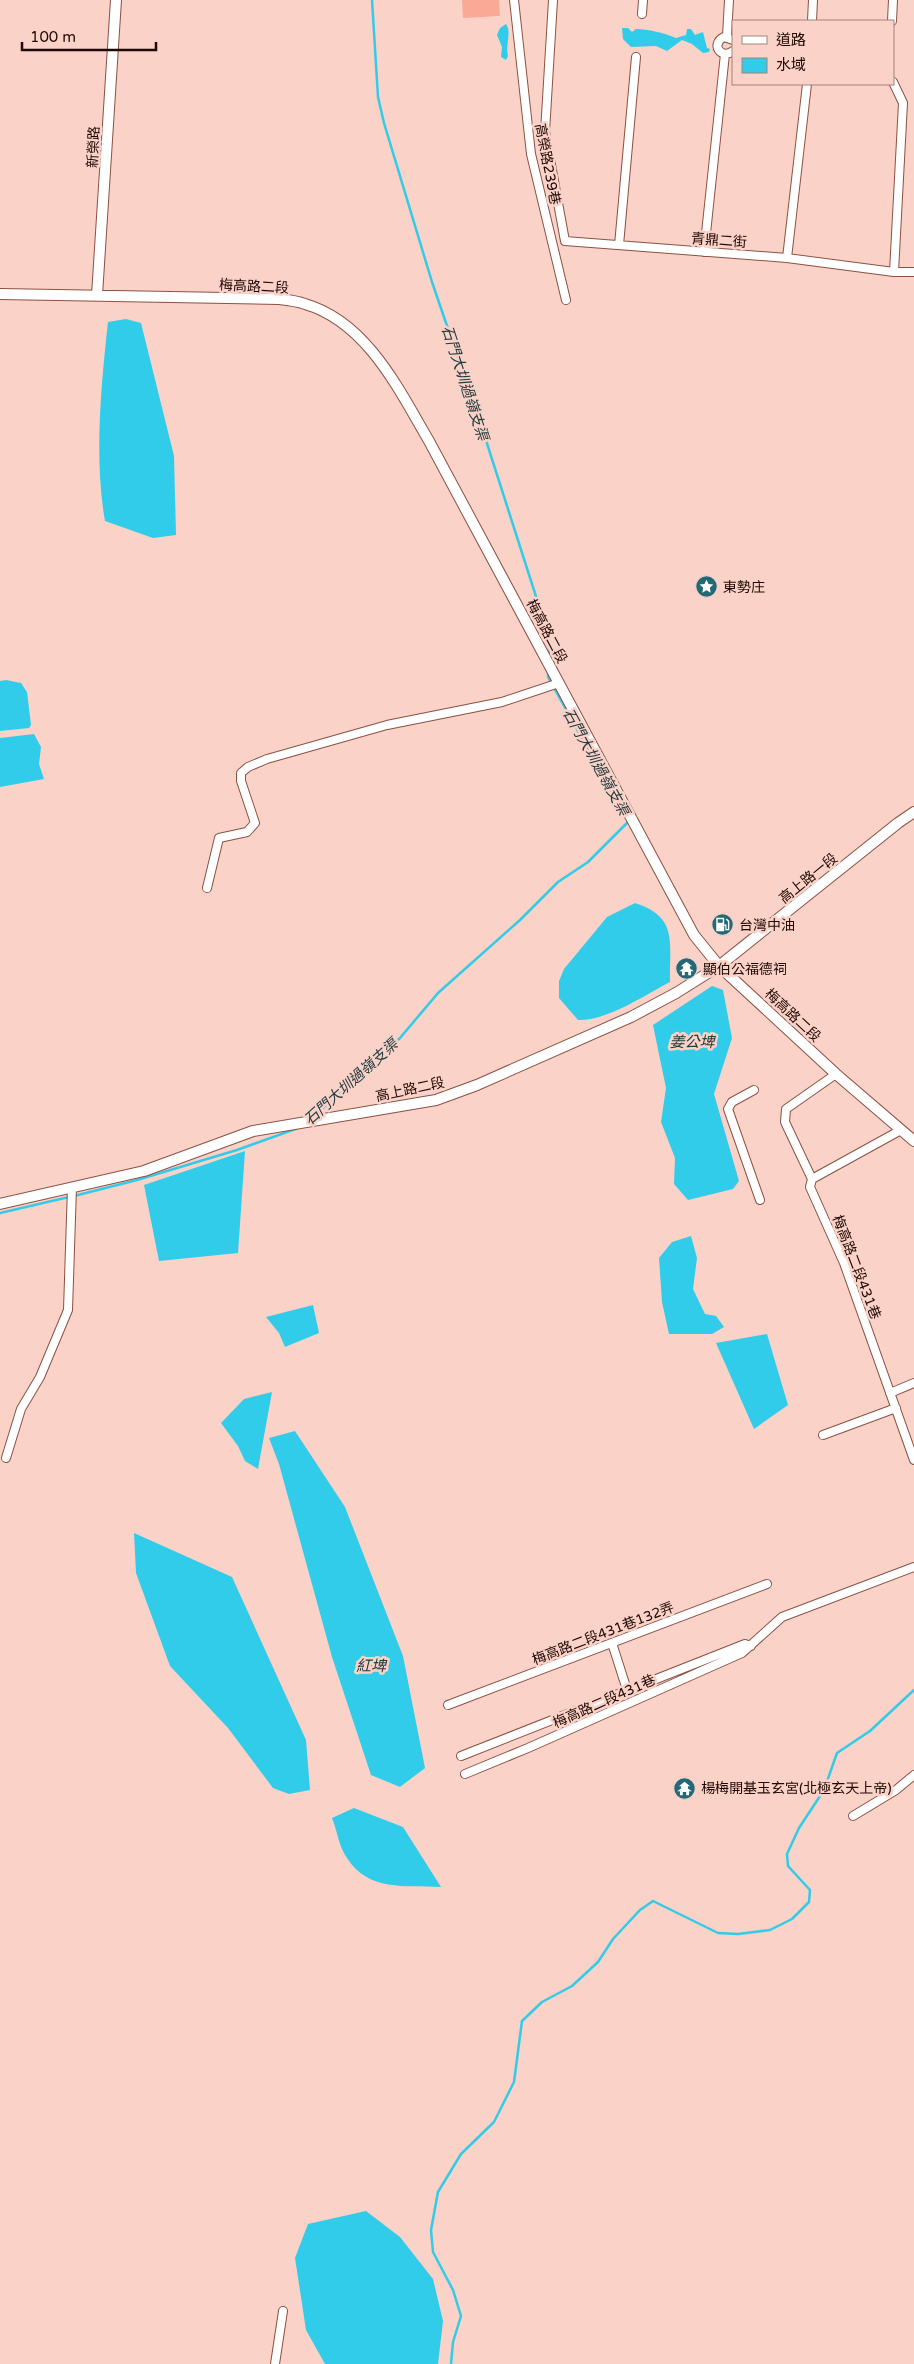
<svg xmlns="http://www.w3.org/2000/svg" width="914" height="2364" font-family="'Varela Round','Noto Sans TC',sans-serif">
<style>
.green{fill:#f9a996}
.water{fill:#31cce9}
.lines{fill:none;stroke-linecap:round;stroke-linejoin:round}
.stream{stroke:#31cce9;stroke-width:2.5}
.minor-casing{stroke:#8b5143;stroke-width:10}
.tertiary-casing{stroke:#8b5143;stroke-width:12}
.minor{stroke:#fff;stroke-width:8}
.tertiary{stroke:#fff;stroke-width:10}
.labels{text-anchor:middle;stroke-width:5;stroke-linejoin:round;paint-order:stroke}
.street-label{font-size:14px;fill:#1e0804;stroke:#fbd2c7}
.poi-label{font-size:14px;fill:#1e0804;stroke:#fbd2c7;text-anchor:start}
.water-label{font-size:15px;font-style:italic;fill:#223b40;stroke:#fbd2c7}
</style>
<rect width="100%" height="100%" fill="#fbd2c7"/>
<path class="green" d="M462,0h37l1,16 -37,2z"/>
<path class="water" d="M506,24c6,8 -1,22 2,32l-2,4 -5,-3 1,-10 -5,-12 3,-7z
M622,28h6l4,4 4,-3c12,0 29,4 40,9l10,-3 1,-6h4l4,6 8,-3 4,16 3,1 -1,3 -6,1 -11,-9 -10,-4 -15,11 -11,-5 -25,1 -8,-8z
M126,319l15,4 33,133 2,79 -23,3 -48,-17c-11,-61 -4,-136 3,-199z
M6,680l15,3 6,9 4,33 -2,3 -29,3v-50z
M34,734l7,13 -2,17 5,15 -44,8v-49z
M635,903c44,14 34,40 35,79 -25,13 -63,39 -92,38l-19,-22v-17l5,-12 43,-52z
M712,986l11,4 9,48 -18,56 25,87 -6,8 -45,11 -14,-16 1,-26 -14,-36 5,-34 -13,-63z
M245,1151l-7,102 -79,8 -15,-76z
M691,1236l6,22 -4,31 12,25 11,2 8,11 -12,7h-43l-7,-32 -3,-44 13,-16z
M313,1305l6,28 -34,14 -6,-14 -13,-16z
M767,1334l21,71 -34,24 -38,-86z
M272,1392l-14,77 -13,-8 -7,-15 -17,-23 23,-24z
M295,1431l50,76 58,149 22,112 -25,19 -29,-12 -39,-118 -53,-193 -10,-26z
M134,1533l98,44 74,163 4,50 -21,4 -16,-6 -45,-60 -58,-62 -34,-93z
M354,1808l49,19 38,60c-37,-2 -72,5 -94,-29 -8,-11 -10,-28 -15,-40z
M366,2211l34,26 33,42 10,42 -5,43h-113l-19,-34 -11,-72 13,-34z"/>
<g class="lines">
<path class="stream" d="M372,0l6,97 6,26 48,159 51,149 66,206v20
M548,672v5l46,83
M313,1117l87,-79 38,-45 82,-73 38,-38 30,-20 41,-41
M74,1196l63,-16 100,-30 64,-23
M0,1213l69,-16
M451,2364l2,-22 8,-26 -8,-26 -20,-38 -2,-22 7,-38 23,-38 33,-32 20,-40 8,-61 20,-19 30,-16 26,-24 15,-23 27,-29 13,-9 65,32 20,1 32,-4 22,-11 17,-17 1,-12 -22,-24 -1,-12 12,-26 25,-38 13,-37 33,-22 44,-41"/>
<defs>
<path id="minor" d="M514,0l17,154 35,146
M553,0l-8,132 20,109 222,17 107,14 9,-169 -10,-21
M642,14l1,-14
M812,21l1,-21
M892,21l1,-21
M727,36l2,-36
M733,40l-9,-3c-14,7 -3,23 9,14
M619,245l17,-188
M704,252l21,-198
M787,258l20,-174
M894,272h20
M207,888l12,-50 28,-6 8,-9 -14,-42v-8l7,-6 19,-8 120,-34 115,-23 57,-19
M754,1090l-22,12 -4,7 32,91
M901,1130l-89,49 -2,8 34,76 70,197
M812,1179l-27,-57 1,-13 50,-35
M890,1393l24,-10
M823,1435l73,-27
M6,1458l15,-49 19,-32 28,-67 4,-123
M612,1643l15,47
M448,1705l319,-121
M461,1756l284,-112 6,2
M465,1774l63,-26 214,-95 40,-36 132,-50
M853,1816l43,-26 18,-15
M275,2364l8,-53"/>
<path id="tertiary" d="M0,294l279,5c9,1 18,2 26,5 62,18 94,86 124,137l265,494 25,31 117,108 78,67
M97,295l19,-295
M0,1204l144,-33 109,-40 183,-31 41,-15 154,-68 45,-24 43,-27 179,-143 16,-11"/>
</defs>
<use href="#minor" class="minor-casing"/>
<use href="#tertiary" class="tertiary-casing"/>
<use href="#minor" class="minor"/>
<use href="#tertiary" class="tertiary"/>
</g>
<defs>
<symbol id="sight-disc" viewBox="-11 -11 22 22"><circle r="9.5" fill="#226978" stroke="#fbd2c7"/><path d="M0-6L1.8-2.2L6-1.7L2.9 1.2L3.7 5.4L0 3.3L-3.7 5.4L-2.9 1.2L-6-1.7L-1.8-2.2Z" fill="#fff"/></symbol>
<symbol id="fuel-disc" viewBox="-11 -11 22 22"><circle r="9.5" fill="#226978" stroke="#fbd2c7"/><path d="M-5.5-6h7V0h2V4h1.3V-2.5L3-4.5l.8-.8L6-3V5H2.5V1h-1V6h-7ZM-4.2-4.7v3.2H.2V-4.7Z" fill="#fff"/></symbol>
<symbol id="temple-disc" viewBox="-11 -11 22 22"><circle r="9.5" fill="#226978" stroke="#fbd2c7"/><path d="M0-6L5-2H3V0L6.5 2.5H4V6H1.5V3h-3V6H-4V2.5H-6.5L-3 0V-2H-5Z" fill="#fff"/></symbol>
</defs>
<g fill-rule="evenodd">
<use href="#sight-disc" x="694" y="574" width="25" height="25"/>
<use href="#fuel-disc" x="710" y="912" width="25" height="25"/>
<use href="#temple-disc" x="674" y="956" width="25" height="25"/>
<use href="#temple-disc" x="672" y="1776" width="25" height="25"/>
</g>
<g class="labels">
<g class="street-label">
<text transform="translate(93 147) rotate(-87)" y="5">新榮路</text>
<text transform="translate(548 164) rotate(79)" y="5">高榮路239巷</text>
<text transform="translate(719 240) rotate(4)" y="5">青鼎二街</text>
<text transform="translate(254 286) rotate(3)" y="5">梅高路二段</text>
<text transform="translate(547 631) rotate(62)" y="5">梅高路二段</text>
<text transform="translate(808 878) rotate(-39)" y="5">高上路一段</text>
<text transform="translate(793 1015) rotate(43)" y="5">梅高路二段</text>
<text transform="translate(410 1089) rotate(-12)" y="5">高上路二段</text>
<text transform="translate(857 1267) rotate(69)" y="5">梅高路二段431巷</text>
<text transform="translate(603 1633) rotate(-21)" y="5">梅高路二段431巷132弄</text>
<text transform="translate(604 1701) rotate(-24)" y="5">梅高路二段431巷</text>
</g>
<g class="poi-label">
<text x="723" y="592">東勢庄</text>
<text x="739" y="930">台灣中油</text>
<text x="703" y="974">顯伯公福德祠</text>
<text x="701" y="1793">楊梅開基玉玄宮(北極玄天上帝)</text>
</g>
<g class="water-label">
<text transform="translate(465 383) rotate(72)" y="5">石門大圳過嶺支渠</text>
<text transform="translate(596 762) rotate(61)" y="5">石門大圳過嶺支渠</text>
<text x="692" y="1047">姜公埤</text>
<text transform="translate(351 1082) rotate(-42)" y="5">石門大圳過嶺支渠</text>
<text x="371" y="1671">紅埤</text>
</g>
</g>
<rect x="732" y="20" width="162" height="65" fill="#fbd2c7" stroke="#a38179"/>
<rect x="742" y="36" width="25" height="8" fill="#ffffff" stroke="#a38179"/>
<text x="776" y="45" font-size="15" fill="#1e0804">道路</text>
<rect x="742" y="58" width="25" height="15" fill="#31cce9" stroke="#a38179"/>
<text x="776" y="70" font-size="15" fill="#1e0804">水域</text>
<path d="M22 42v8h134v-8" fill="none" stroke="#1e0804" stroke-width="2.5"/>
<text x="30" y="42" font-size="15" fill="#1e0804" stroke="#fbd2c7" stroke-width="4" paint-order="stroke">100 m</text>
</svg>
